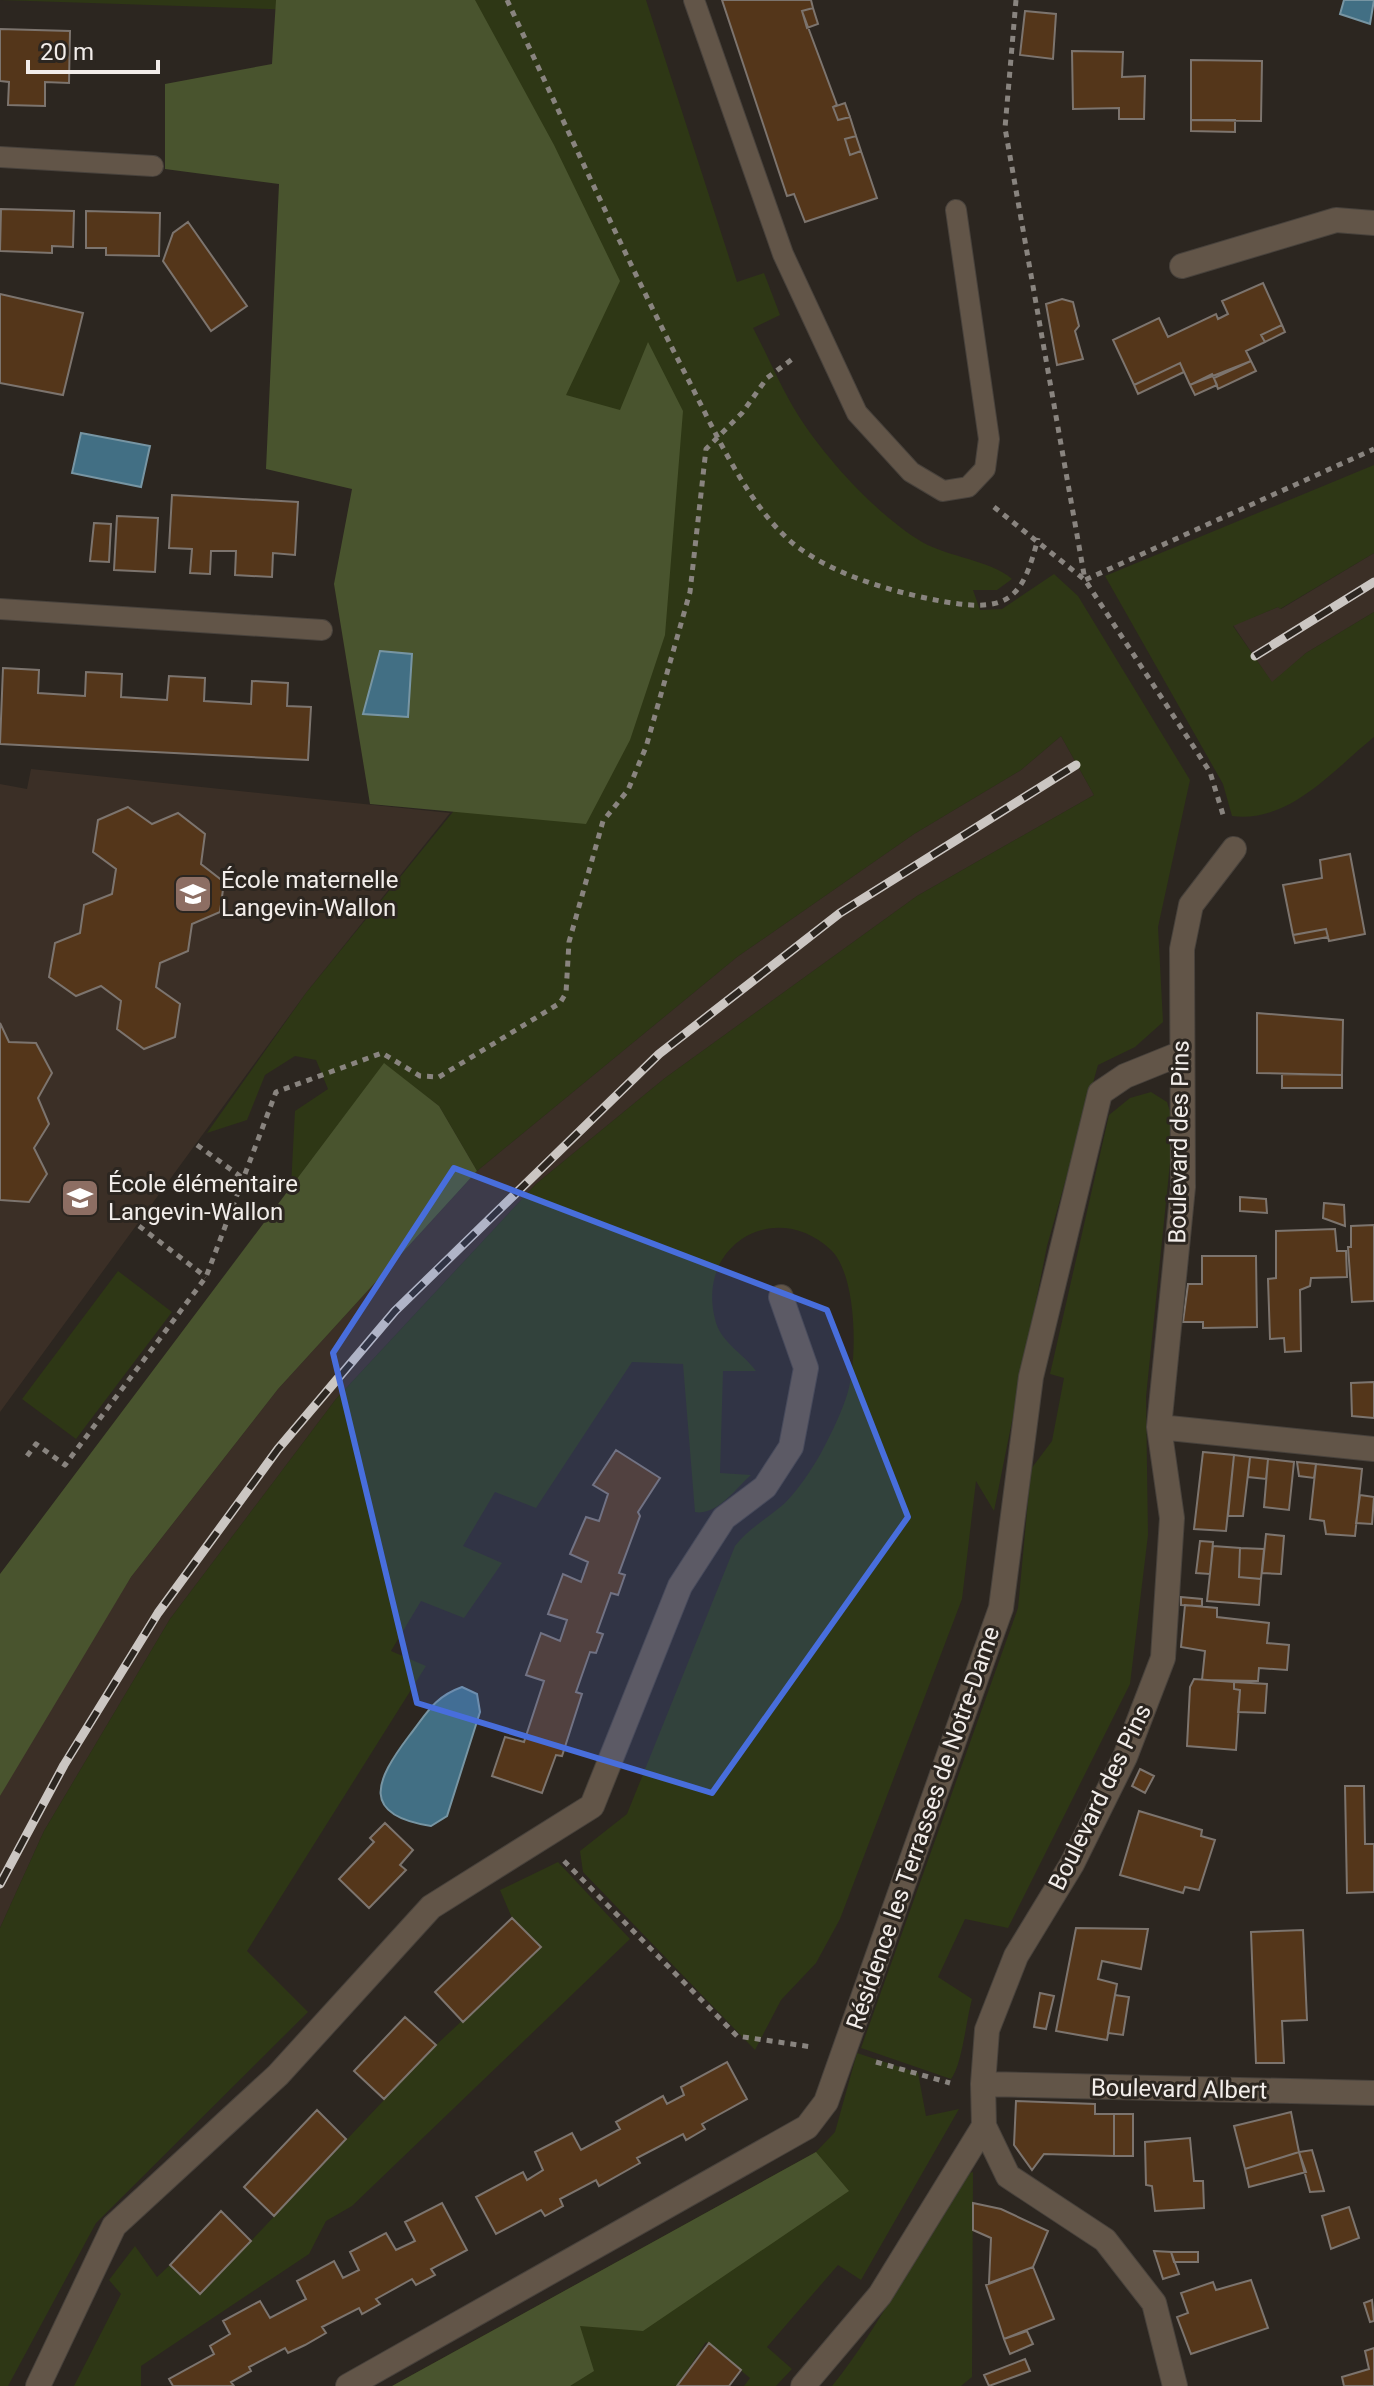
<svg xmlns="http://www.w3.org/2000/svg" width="1374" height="2386" font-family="Roboto,sans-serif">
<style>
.built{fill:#3b2f26}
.green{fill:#2e3715}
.forest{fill:#49542e}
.water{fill:#426f84;stroke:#7795a3;stroke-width:2}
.building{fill:#54361a;stroke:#7c746e;stroke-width:2}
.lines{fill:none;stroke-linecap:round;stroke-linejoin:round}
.lane-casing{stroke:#48423c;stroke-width:22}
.street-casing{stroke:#48423c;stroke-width:26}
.path{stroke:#89847f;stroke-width:5;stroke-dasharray:6 6;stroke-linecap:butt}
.lane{stroke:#625548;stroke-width:20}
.street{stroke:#625548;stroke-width:24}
.rail-casing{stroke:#cbc6c2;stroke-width:9}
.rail{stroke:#2c2620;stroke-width:6;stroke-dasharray:18;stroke-linecap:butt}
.marked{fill:#486edc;fill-opacity:0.2;stroke:#486edc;stroke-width:6;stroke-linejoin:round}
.labels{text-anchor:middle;stroke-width:6;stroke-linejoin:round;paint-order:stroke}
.poi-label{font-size:24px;fill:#f2edea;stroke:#2c2620;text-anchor:start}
.street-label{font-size:24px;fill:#f2edea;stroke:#2c2620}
</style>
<rect width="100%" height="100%" fill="#2c2620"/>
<path class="built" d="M1374,553v59l-68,41 -34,30 -39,-58 45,-18 3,2z
M1061,736l33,59 -177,101 -252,182 -129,106 -200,215 -166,220 -126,212 -44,97v-132l19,-38 112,-181 147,-188 199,-218 260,-214 177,-123 107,-64z
M31,769l419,44 -144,180 -306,419v-628l27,5z"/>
<path class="green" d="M0,0h646l91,282 27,-9 16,42 -27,13c15,28 28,60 45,87 28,44 79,100 124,127 26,15 68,18 90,37l-15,11h-24l7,20 22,-1 52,-35 24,22 112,184 -32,147 5,95 -28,25 -37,18 -51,181 -53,265 -18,-30 -14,118 -122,320 -24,44 -35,37 -26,50 -172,-178 -3,-21 47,-37 108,-268c13,-17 33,-28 50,-43 13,-13 27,-34 36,-50 9,-17 19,-37 25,-55 12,-33 12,-122 -15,-148 -55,-52 -135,-6 -116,69 5,23 27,33 41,52h-33l-3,102 31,2c-15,13 -34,41 -56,37l-12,-148 -51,-2 -96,146 -41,-16 -32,54 39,17 -38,55 -43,-17 -30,50 35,15 -179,285 61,61 -212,211 -88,163h-8v-458l44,-97 126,-212 166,-220 200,-215 129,-106 252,-182 177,-101 -33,-59 -40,34 -107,64 -177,123 -260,214 -38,-65 -55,-42 -93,123 4,-76 33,-22 -12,-29 -21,-4 -30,19 -18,45 -40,13 99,-140 211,-260 -97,-719z
M1374,465v88l-94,56 -2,-2 -45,19 39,56 34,-29 68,-41v125c-42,34 -84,86 -142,79l-9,-32 -118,-208z
M1151,1092l16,10 7,22 -28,273 2,138 -18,149 -122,244 -43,-9 -27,58 34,22c-6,22 -10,66 -21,80l-90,-31 157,-440 13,-139 21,-28 12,-63 -14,-4 59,-259 21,-17z
M118,1271l54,41 -96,127 -54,-40z
M558,1862l72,77 -278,267 -26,15 -17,33 -168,112v20h-67l47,-92 -12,-14 26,-34 22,31 13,-12 31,29 235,-249 105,-98 -29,-29 -12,-28z
M857,2053l61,20 8,43 33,-7 -98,171 -23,-15 -71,82 25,22 -16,17h-32l6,-8 -44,-36 -29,44h-285l424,-234 19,-20z
M973,2172l-1,205 -11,9h-129c52,-64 86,-140 129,-210z"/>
<path class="forest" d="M276,0h199l79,145 66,136 -54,114 54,15 28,-68 35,69 -18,224 -35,105 -44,84 -216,-20 -36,-220 18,-95 -86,-20 13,-285 -114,-15v-85l107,-20z
M384,1063l55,43 38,65 -199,218 -147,188 -131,219v-222z
M816,2152l33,39 -206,140 -63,-5 14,45 -24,15h-178z"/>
<path class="water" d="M1344,0h30l-4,24 -30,-10z
M81,433l69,13 -9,41 -69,-14z
M380,651l32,3 -4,63 -45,-3z
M462,1687l15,7 3,18 -33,104 -16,10c-71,-11 -56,-45 -22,-90 18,-23 25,-39 53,-49z"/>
<path class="building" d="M722,0h89l2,8 -11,3 35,94 -4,2 5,13 12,-3 6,19 -11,3 5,16 11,-4 16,47 -72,24 -11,-28 -7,2z
M813,8l5,16 -11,4 -5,-17z
M1025,11l31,3 -3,45 -33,-4z
M0,29l70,2 -1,52 -24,-1v24l-37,-1 1,-23 -9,-1z
M1072,51l51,1 -1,25 23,-1 -1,43h-25v-11l-46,1z
M1191,60l71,1 -1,60 -70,-1z
M845,103l5,14 -12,3 -5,-13z
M1191,120h44v12l-44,-1z
M856,136l5,15 -11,4 -5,-16z
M1,209l73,2 -1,36 -21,-1v7l-52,-2z
M86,211l74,2 -1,43 -53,-1v-7h-20z
M188,222l59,84 -36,25 -48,-70 10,-28z
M1263,283l19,42 -21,10 4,7 -19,9 5,10 -61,24 -10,-22 -46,22 -21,-45 46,-22 9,19 48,-23 2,5 10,-5 -6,-13z
M0,294l83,19 -20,82 -63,-12z
M1062,299l11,3 6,24 -4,5 8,28 -26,6 -11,-61z
M1282,325l3,7 -20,10 -4,-7z
M1251,361l5,10 -38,18 -4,-11z
M1180,363l4,9 -46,22 -4,-9z
M1212,374l5,11 -22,10 -5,-10z
M172,495l126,7 -3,53 -22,-2 -1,24 -37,-2 1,-24h-25l-1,23 -20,-1 2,-24 -23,-1z
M117,516l41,2 -3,54 -41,-2z
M94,523l17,1 -2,38 -19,-1z
M3,668l36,2 -1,23 47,3 1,-24 36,2 -1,23 46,3 2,-24 36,2 -1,23 47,3 1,-23 36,2 -1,23 24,1 -3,53 -308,-16z
M128,807l24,17 26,-11 27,21 -4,30 23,18 -4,30 -28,12 -4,27 -28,12 -4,24 24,17 -5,33 -31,12 -27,-20 4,-28 -20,-15 -25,10 -27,-19 6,-34 25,-10 4,-28 28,-11 4,-25 -23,-17 5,-32z
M1350,854l15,80 -36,7 -3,-12 -33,6 -10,-50 39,-7 -2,-18z
M1326,929l2,8 -33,6 -2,-8z
M1257,1013l86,7 -1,55 -85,-2z
M0,1023l9,19 27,1 16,30 -14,25 11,26 -15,24 13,26 -18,28 -29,-2z
M1282,1074l60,1v13h-60z
M1240,1197l26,2 1,14 -27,-2z
M1324,1203l20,2 1,21 -22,-8z
M1374,1225v76l-22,1 -4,-55h3v-21z
M1335,1229l2,22h9l1,26 -36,1 -1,8 -10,4 1,61 -16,1 -1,-14 -14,1 -2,-60 8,-1v-47z
M1202,1256h54l1,71 -54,1v-6h-20l5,-38h14z
M1374,1382v36l-22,-2 -1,-33z
M616,1450l44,28 -22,34 2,4 -21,57 6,2 -7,20 -7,-2 -14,39 6,2 -7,19 -6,-1 -14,40 6,2 -20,62 -6,-1 -14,38 -50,-17 13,-39 19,5 20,-61 -18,-6 15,-42 19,8 7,-21 -19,-6 15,-40 18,8 7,-20 -18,-8 16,-37 13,4 9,-27 -15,-9z
M1203,1452l31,3 -8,76 -32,-2z
M1234,1455l16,2 -7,59h-15z
M1250,1457l18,2 -2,20 -18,-2z
M1268,1459l26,3 -5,48 -25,-3z
M1297,1462l19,2 -2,14 -15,-2z
M1316,1464l46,5 -7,67 -29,-2 -2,-13 -14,-2z
M1360,1495l14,2 -2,27 -16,-1z
M1266,1534l18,2 -3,38 -19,-1z
M1200,1541l13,1 -3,32 -14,-1z
M1213,1546l27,2 -1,29 22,2 -2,26 -52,-4z
M1240,1548l24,1 -3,30 -22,-2z
M1181,1597l21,2v7l-21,-1z
M1185,1605l32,3v9l52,6 -2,20 22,2 -2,25 -28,-2 -1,13 -56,-1 3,-29 -24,-4z
M1194,1679l40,3v7l6,1 -4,60 -49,-4 3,-59z
M1234,1682l33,2 -2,29 -27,-1 2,-22 -6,-1z
M1140,1769l14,7 -9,17 -13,-7z
M1345,1786h19l1,58h9v48l-27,1z
M1139,1811l63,19 -1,6 14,4 -16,50 -14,-3 -2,6 -63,-18z
M385,1823l28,27 -13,15 6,5 -37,38 -30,-29 35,-37 -4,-4z
M512,1918l29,29 -78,75 -28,-30z
M1076,1928l72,1 -7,40 -39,-8 -4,18 19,5 -10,56 -51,-9z
M1303,1930l4,90 -25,1 2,42h-28l-5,-131z
M1040,1993l14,3 -8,33 -12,-2z
M1115,1995l14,2 -6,38 -15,-2z
M405,2017l31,28 -52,54 -30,-28z
M727,2062l20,37 -45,25 3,5 -19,11 -3,-6 -46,24 3,5 -41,23 -3,-6 -36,19 3,7 -18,10 -4,-6 -45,24 -20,-37 47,-25 4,8 16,-10 -8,-18 37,-19 9,17 39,-21 -4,-7 47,-26 4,8 17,-9 -3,-8z
M1016,2101l79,3v10h19v42l-70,-2 -12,16 -18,-25z
M317,2110l29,29 -72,77 -30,-29z
M1291,2112l8,40 -54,17 -11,-43z
M1114,2114h19v42h-19z
M1190,2138l4,43h9l1,27 -49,3 -3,-25 -6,-1 -1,-43z
M1312,2150l12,41 -14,1 -11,-40z
M1299,2152l7,20 -57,15 -4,-18z
M442,2203l25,47 -36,19 4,6 -19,10 -4,-6 -36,20 4,5 -18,10 -3,-6 -37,19 4,6 -21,12 -17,8 -3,-5 -36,19 2,4 -20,11 3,4h-61l-4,-7 45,-25 -4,-8 20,-12 -7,-13 37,-20 10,17 36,-19 -9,-18 37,-20 9,17 16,-8 -9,-18 36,-19 10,17 19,-9 -10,-19z
M973,2203l28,6 47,22 -15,36 -44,16 2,-45 -18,-8z
M1349,2207l10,31 -28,11 -9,-33z
M221,2211l30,30 -51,53 -30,-29z
M1154,2251l17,1 8,22 -16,5z
M1171,2252h27v10h-24z
M1033,2267l21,52 -50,20 -18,-54z
M1251,2280l17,48 -77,26 -14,-37 11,-4 -7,-20 32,-11 3,8z
M1372,2300l2,21 -4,1 -6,-19z
M1027,2331l6,13 -23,10 -6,-15z
M709,2343l32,27 -12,16h-52z
M1374,2348v38h-30l-2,-9 27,-8 -4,-18z
M1025,2359l5,12 -41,15 -5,-11z"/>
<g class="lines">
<defs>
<path id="lane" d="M694,0l89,254 74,159 54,59 32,19 25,-4 17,-18 4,-30 -33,-229
M0,157l153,9
M0,609l322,21"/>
<path id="street" d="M1182,266l154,-46 38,3
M1159,1427l215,22
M983,2084l391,9
M38,2386l76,-160 164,-151 153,-168 161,-101 88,-220 44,-68 41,-31 26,-40 15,-79 -25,-71
M348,2386l459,-259 19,-25 175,-494 30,-231 69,-284 25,-17 57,-23
M803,2386l77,-91 104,-169
M1175,2386l-21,-83 -49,-63 -97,-64 -24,-50 -1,-42 4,-54 29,-74 56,-92 53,-107 38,-99 9,-140 -13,-91 24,-240 -1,-238 9,-44 43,-56"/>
</defs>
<use href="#lane" class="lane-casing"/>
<use href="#street" class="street-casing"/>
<path class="path" d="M507,0c60,128 118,257 183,383 26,51 62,131 109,165 42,30 98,45 147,54 64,11 77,-5 92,-64
M1016,0l-11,128 80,452 289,-131
M994,507l91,73 125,192 14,46
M197,1145l47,34
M139,1226l67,51
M27,1456l9,-12 29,21 141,-188 70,-185 106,-39 38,23 19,1 121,-74 6,-10 3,-51 34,-121 25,-31 18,-43 44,-155 16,-143 36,-36 25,-35 28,-21
M564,1861l173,175 75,11
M876,2062l74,21"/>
<use href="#lane" class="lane"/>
<use href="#street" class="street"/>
<defs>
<path id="rail" d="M1255,656l119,-74
M0,1884l64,-119 94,-152 120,-164 117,-138 264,-257 181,-141 236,-148"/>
</defs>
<use href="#rail" class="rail-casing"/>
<use href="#rail" class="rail"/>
</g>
<path class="marked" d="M454,1168l373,142 81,207 -196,276 -295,-90 -84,-350z"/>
<defs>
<symbol id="school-square" viewBox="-11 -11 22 22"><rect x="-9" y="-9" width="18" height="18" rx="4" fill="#8d6e63" stroke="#2c2620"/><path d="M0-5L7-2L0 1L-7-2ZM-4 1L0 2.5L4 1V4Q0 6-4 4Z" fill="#fff"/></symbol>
</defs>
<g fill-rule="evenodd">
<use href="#school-square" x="171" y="872" width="44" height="44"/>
<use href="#school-square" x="58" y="1176" width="44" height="44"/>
</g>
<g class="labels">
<g class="poi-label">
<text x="221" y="888">École maternelle<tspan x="221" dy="28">Langevin-Wallon</tspan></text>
<text x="108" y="1192">École élémentaire<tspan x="108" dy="28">Langevin-Wallon</tspan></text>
</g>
<g class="street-label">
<text transform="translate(1179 1142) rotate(-89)" y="8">Boulevard des Pins</text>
<text transform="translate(1100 1797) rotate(-64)" y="8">Boulevard des Pins</text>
<text transform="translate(923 1828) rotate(-71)" y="8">Résidence les Terrasses de Notre-Dame</text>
<text transform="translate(1179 2089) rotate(1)" y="8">Boulevard Albert</text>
</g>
</g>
<path d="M28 60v12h130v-12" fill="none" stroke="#f2edea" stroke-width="4"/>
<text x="40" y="60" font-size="24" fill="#f2edea" stroke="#2c2620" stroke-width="6" paint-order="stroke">20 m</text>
</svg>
